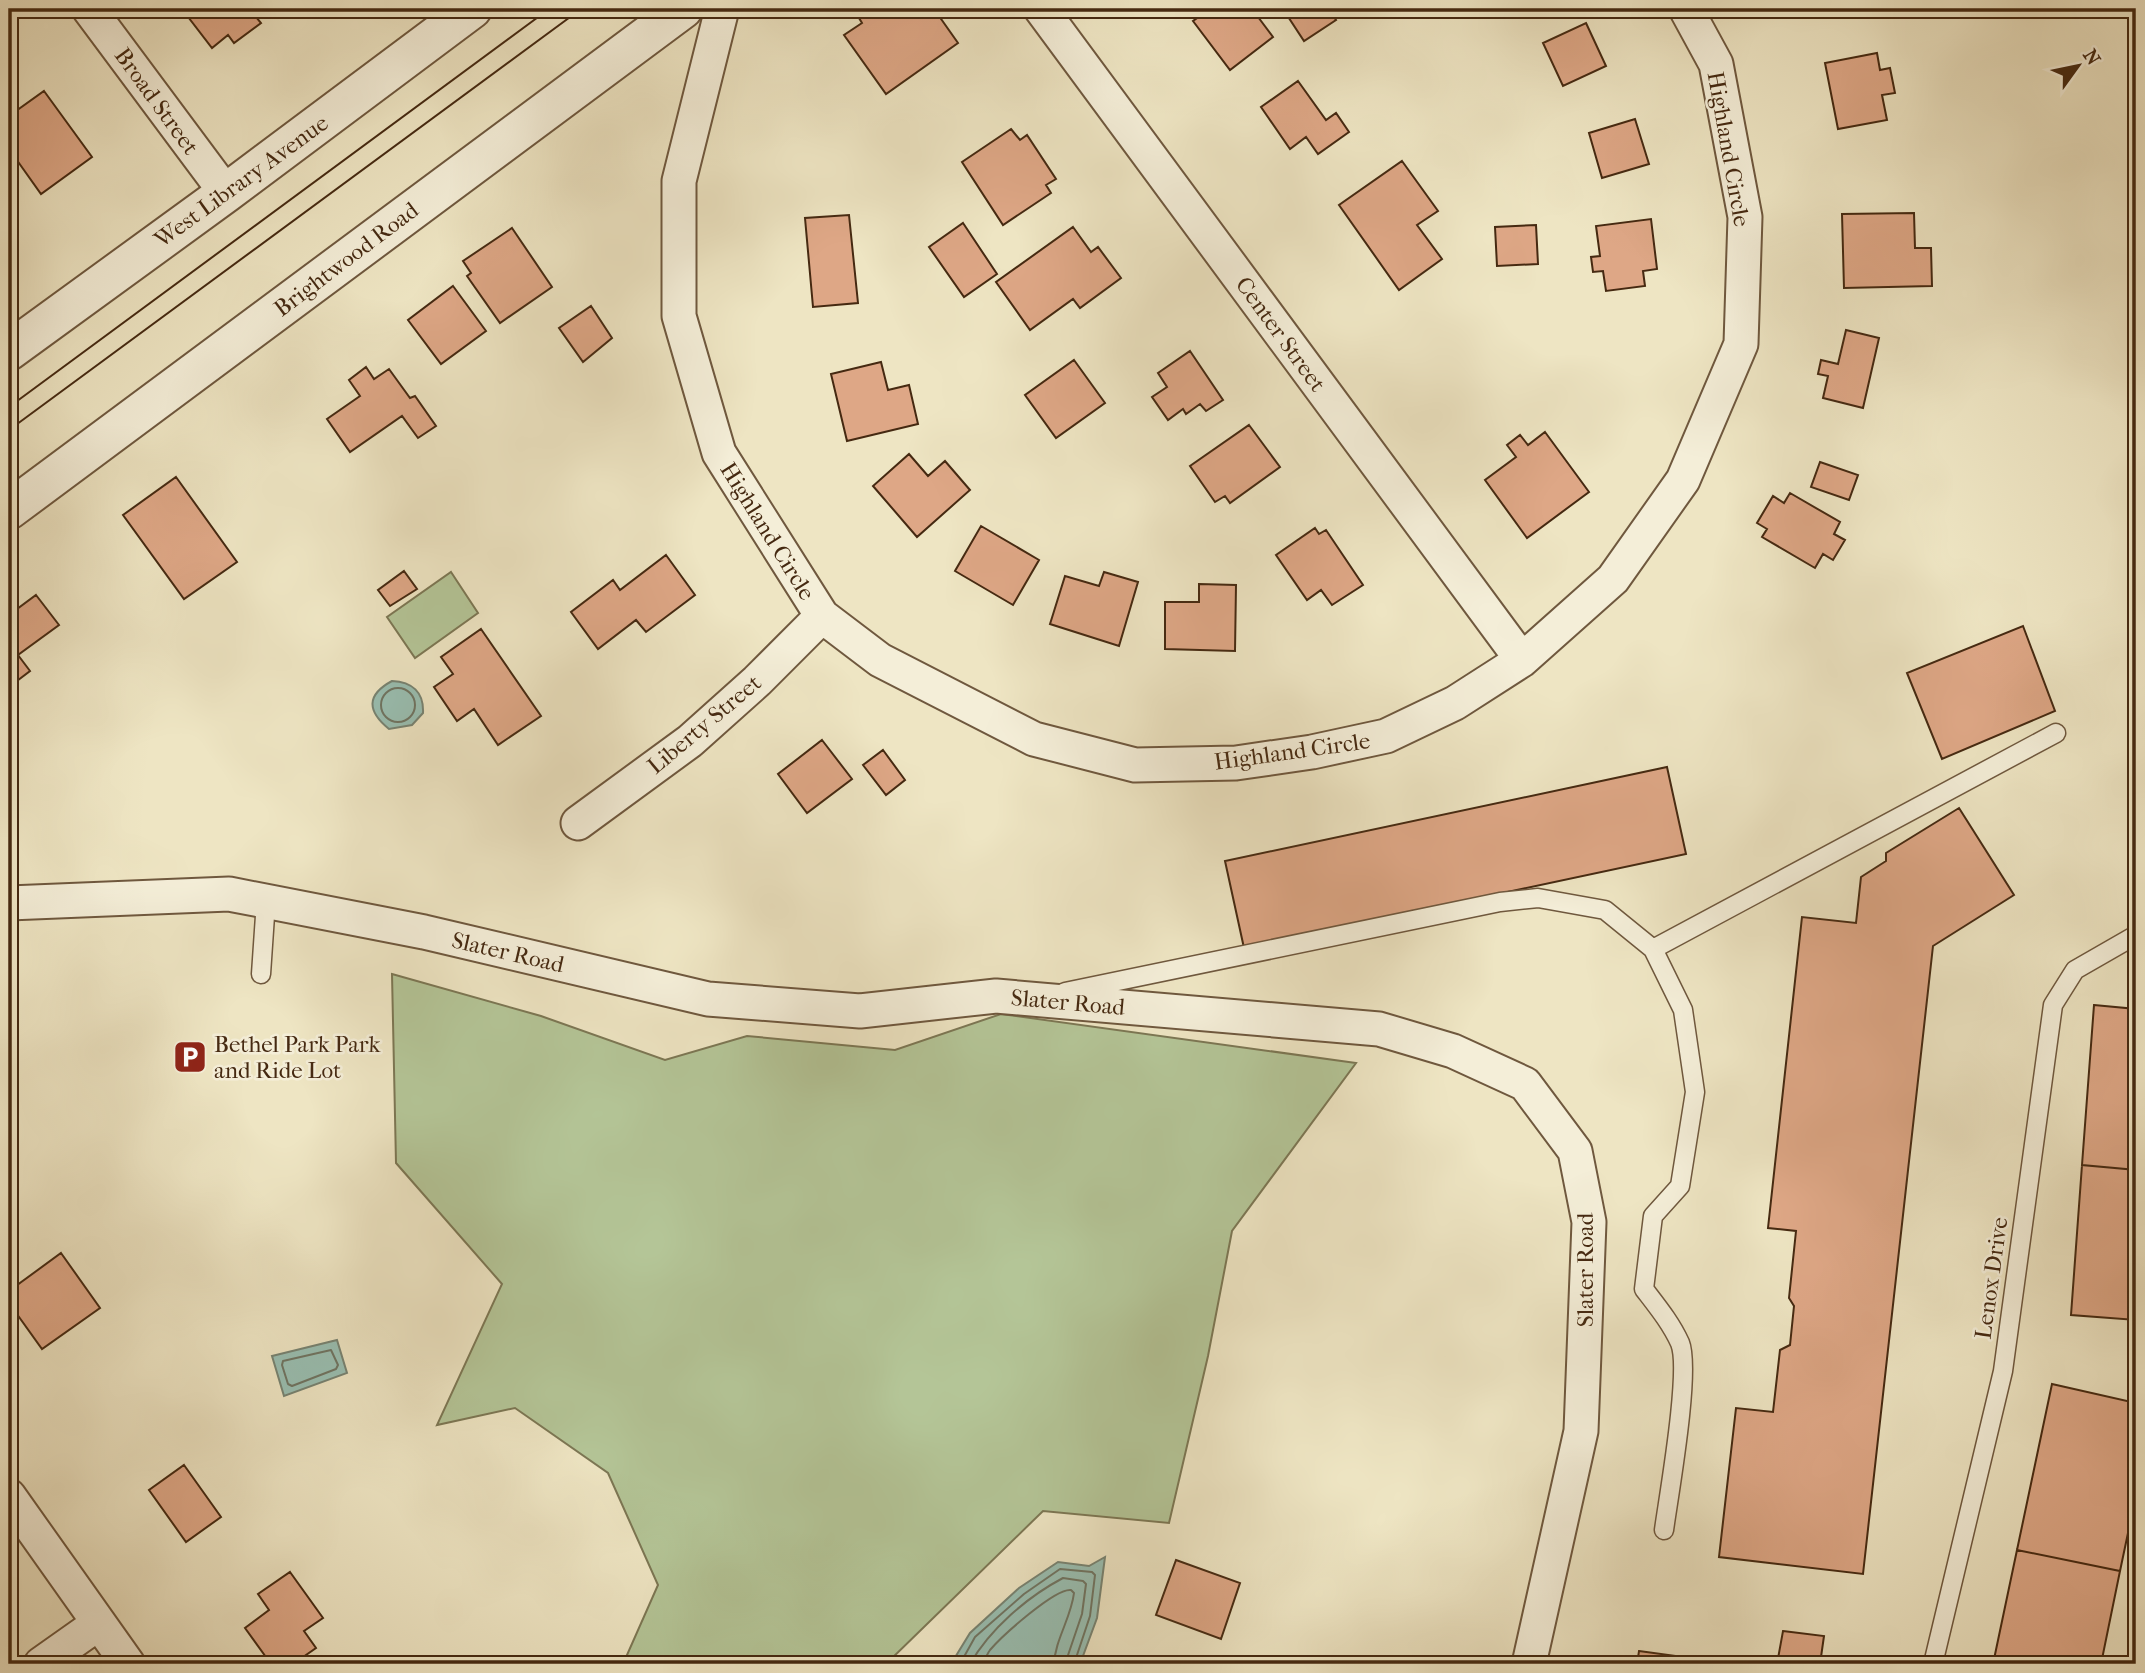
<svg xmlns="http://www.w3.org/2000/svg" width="2145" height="1673" font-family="'IM FELL French Canon',serif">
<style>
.green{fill:#b4c597;stroke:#7c7754;stroke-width:2}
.water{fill:#99bfb2;stroke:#778372;stroke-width:2}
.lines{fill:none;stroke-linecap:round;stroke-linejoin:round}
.shore{stroke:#6f7462;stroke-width:2}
.building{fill:#dea786;stroke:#452911;stroke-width:2}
.service-casing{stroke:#6f583e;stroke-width:21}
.minor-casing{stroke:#6f583e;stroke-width:37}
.tertiary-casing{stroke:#6f583e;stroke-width:42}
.service{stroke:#f4eed8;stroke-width:18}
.minor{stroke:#f4eed8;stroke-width:33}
.tertiary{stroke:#f4eed8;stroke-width:38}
.tram{stroke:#452911;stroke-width:2}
.labels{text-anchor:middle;stroke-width:5;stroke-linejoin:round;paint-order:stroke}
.street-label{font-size:23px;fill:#452911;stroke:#f4eed8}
.poi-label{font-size:23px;fill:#452911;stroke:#f4eed8;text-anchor:start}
</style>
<rect width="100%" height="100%" fill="#eee5c3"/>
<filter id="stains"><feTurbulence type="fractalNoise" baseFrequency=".00286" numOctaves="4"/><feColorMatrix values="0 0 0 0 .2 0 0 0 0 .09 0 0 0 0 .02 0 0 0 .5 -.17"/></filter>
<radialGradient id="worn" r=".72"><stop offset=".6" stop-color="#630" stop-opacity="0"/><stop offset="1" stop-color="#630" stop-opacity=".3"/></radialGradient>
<path class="green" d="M451,572l27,41 -63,45 -28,-41z
M392,974l149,42 124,44 82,-24 148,14 106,-36 355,49 -124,168 -24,125 -39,167 -126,-12 -157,153h-263l35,-79 -50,-112 -93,-65 -78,17 65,-141 -106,-121z"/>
<path class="water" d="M392,681c20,1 32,11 31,32l-11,12 -23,4c-22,-18 -23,-34 3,-48z
M337,1340l10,33 -63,23 -12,-40z
M1105,1557l-8,61 -17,46h-129l19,-31 49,-45 39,-26 31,4z"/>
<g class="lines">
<path class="shore" d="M381 705a17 17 0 1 1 34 0a17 17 0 1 1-34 0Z
M331,1350l7,15 -2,4 -44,17 -4,-2 -6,-19 1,-4z
M960,1664l15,-27 49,-43 36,-25 32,3 3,3 -5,41 -16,48
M970,1664c20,-35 57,-67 93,-86l20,3 3,3 -4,30 -17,50
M982,1664c3,-4 5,-10 8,-14 12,-14 65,-62 81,-60l3,3c-3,25 -19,47 -20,71"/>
</g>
<path class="building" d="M182,9h85l-11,8 5,6 -27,20 -6,-8 -16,13z
M862,9h72l24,34 -72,51 -42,-59 18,-12 -6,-10z
M1210,9h42l21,28 -43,33 -37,-49z
M1283,9h45l8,11 -32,21z
M1586,23l20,43 -43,20 -20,-43z
M1877,53l3,17 10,-2 5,25 -13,2 5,25 -49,9 -13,-66z
M1298,81l28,39 10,-7 13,19 -31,22 -12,-17 -16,12 -29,-42z
M44,91l48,66 -51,37 -32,-45v-33z
M1635,119l14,45 -47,14 -13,-45z
M1011,129l9,11 7,-5 29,44 -10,6 5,8 -48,32 -41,-63z
M1402,161l36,50 -21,14 25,34 -43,31 -60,-85z
M1914,213l1,35h16l1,38 -88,2 -2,-74z
M849,215l9,88 -45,4 -8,-89z
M1651,219l6,50 -14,2 2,15 -39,5 -3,-20 -10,1 -2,-15 9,-1 -4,-30z
M963,223l34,51 -33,23 -35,-50z
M1536,225l2,39 -41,2 -2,-39z
M1073,227l18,25 7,-5 23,31 -41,30 -7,-9 -43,31 -34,-48z
M512,228l40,59 -52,36 -33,-47 4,-3 -8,-12z
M453,286l33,45 -45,33 -33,-44z
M591,306l21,32 -29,24 -24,-34z
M1846,330l33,8 -16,70 -40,-10 5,-22 -10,-2 3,-14 17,4z
M1190,351l33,49 -17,11 -6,-7 -14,10 -3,-5 -15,11 -16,-23 15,-10 -9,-14z
M1074,360l31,43 -49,35 -31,-43z
M881,362l7,28 21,-5 9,39 -71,17 -16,-67z
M366,367l8,12 15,-10 21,29 5,-2 21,30 -18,12 -16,-22 -52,36 -23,-33 33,-23 -11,-16z
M1249,425l31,42 -50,36 -5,-7 -10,6 -25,-36z
M1545,432l44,60 -62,46 -42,-58 31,-23 -9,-12 13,-10 8,10z
M909,454l19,22 17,-15 25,29 -53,47 -44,-51z
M1820,462l38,13 -9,25 -38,-13z
M176,477l61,85 -53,37 -61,-84z
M1790,493l50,29 -6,12 11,6 -12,20 -10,-6 -8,14 -53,-31 5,-8 -10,-6 16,-27 11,7z
M981,526l58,34 -26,45 -58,-34z
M1315,528l4,6 7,-4 37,55 -31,20 -11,-15 -14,10 -31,-45z
M666,555l29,40 -49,37 -10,-12 -38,29 -27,-37 42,-32 7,10z
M404,571l13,18 -27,17 -12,-16z
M1104,572l34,10 -19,64 -69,-22 15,-48 34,10z
M1199,584l37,1 -1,66 -70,-2v-47h34z
M36,595l23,30 -41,30 12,16 -21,16v-72z
M2023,626l32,85 -113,48 -35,-86z
M481,629l60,87 -43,29 -24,-36 -17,12 -23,-34 19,-13 -12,-17z
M822,740l30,39 -45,34 -29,-39z
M883,750l22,30 -19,15 -23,-30z
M1667,767l19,87 -442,94 -19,-87z
M1959,808l55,87 -81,51 -70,628 -144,-17 17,-149 37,4 7,-62 10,-5 4,-39 -5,-8 7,-67 -28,-3 34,-311 54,6 5,-46 25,-16v-8z
M2094,1005l42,4v161l-54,-5z
M2082,1165l54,5v150l-65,-5z
M61,1253l39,55 -58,41 -33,-46v-12z
M2052,1384l84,19v92l-16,76 -103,-21z
M184,1465l37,52 -35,25 -37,-52z
M2017,1550l103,21 -19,93h-108z
M1176,1560l64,23 -19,56 -65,-24z
M290,1572l33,46 -19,13 12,17 -23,16h-22l-26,-36 24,-18 -11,-16z
M1783,1631l41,5 -4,28h-43z
M1639,1651l52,7 -1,6h-53z"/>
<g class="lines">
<defs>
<path id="service" d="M1653,949l403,-216
M261,974l5,-73
M1065,992l435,-90 38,-4 67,12 48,39 30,61 12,82 -15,94 -27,30 -9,73c13,17 27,34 36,54 11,27 -11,151 -16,187
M1933,1664l70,-293 50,-366 22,-35 61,-35"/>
<path id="minor" d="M89,9l137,184
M722,9l-43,172v135l40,137 103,163 58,44 154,79 101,26 101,-2 76,-11 74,-16 69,-33 67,-43 91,-81 70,-99 58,-136 4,-127 -29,-153 -30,-55
M1041,9l481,651
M578,823l112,-82 67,-60 65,-65
M9,903l220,-9 195,38 284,67 152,12 136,-15 383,33 74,22 72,33 50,67 14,71 -8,209 -52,233
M9,1496l119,168
M41,1664l58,-41"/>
<path id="tertiary" d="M9,351l217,-158 246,-184
M9,510l674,-501"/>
</defs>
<use href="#service" class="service-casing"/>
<use href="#minor" class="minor-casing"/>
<use href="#tertiary" class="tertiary-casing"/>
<use href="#service" class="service"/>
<use href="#minor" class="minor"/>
<use href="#tertiary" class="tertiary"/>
<path class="tram" d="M9,407l540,-398
M9,430l572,-421"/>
</g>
<defs>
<symbol id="parking-square" viewBox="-11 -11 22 22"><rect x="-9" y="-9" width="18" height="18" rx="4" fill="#8f2418" stroke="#f4eed8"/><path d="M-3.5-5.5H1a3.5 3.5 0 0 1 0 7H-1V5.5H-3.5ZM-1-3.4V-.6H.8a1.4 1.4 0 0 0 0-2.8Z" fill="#fff"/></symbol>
</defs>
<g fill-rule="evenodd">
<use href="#parking-square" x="171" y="1038" width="38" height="38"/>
</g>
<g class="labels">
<g class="street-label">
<text transform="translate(157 101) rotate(54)" y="8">Broad Street</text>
<text transform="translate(1729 149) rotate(80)" y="8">Highland Circle</text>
<text transform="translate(241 181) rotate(-36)" y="8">West Library Avenue</text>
<text transform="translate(346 259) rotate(-37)" y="8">Brightwood Road</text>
<text transform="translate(1281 334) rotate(54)" y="8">Center Street</text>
<text transform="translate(768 531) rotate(58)" y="8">Highland Circle</text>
<text transform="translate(704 724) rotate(-40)" y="8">Liberty Street</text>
<text transform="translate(1292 751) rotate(-8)" y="8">Highland Circle</text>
<text transform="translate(508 952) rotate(13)" y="8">Slater Road</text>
<text transform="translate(1068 1002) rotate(5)" y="8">Slater Road</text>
<text transform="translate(1585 1270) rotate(-90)" y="8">Slater Road</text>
<text transform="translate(1991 1278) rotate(-82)" y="8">Lenox Drive</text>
</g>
<g class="poi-label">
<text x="214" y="1052">Bethel Park Park<tspan x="214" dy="26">and Ride Lot</tspan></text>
</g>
</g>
<rect width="2145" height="1673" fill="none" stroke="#eee5c3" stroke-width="35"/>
<rect x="10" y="10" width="2124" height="1652" fill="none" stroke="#452911" stroke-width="3.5"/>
<rect x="18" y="18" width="2110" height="1638" fill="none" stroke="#452911" stroke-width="2"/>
<g transform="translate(2078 66) rotate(57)" stroke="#f4eed8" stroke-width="5" paint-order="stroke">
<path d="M0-5L12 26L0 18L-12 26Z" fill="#452911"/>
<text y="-10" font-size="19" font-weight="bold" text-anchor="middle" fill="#452911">N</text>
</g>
<rect width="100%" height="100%" filter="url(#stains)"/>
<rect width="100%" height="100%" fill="url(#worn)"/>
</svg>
